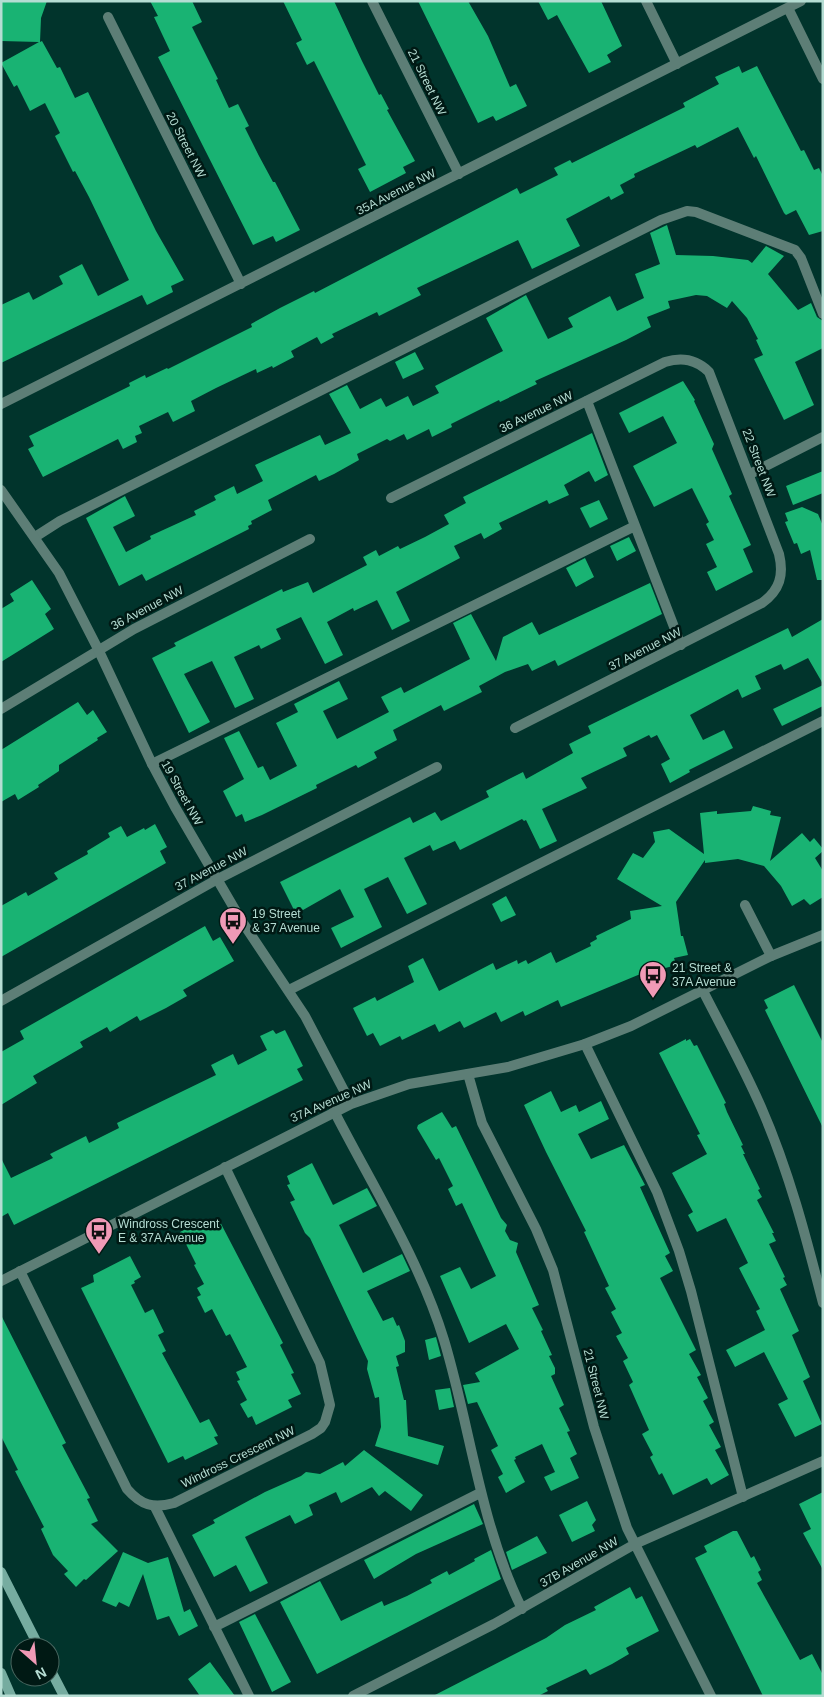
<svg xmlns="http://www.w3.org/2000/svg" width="824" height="1697" font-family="Helvetica,sans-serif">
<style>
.building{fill:#19b373}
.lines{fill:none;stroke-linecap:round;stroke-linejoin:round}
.service{stroke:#5d7e76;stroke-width:10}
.minor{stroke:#5d7e76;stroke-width:10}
.tertiary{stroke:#5d7e76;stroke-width:10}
.secondary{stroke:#76aca0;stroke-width:10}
.labels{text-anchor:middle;stroke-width:5;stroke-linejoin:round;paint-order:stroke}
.street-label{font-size:12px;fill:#b5ddd3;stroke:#001914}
.poi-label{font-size:12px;fill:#b5ddd3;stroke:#001914;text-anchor:start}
</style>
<rect width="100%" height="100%" fill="#01342c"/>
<path class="building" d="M1,1h46l-6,17 -1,24 2,-1 15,27 3,-1 15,31 13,-6 68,139 28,49 -13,6 2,6 -26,13 -5,-10 -141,68v-58l28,-13 4,8 30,-16 -4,-8 23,-12 16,32 31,-16 -40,-83 -14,-26 -2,1 -18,-36 5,-3 -15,-30 -15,8 -13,-26 -3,2 -13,-24 38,-21 -38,-1z
M150,1h42l10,21 -10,5 26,52 -2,1 13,28 9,-4 11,22 -4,2 14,28 14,26h2l25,48 -24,12 -3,-6 -20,9 -95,-188 12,-6 -16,-34 4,-1z
M283,1h51l28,60 17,34 2,-1 8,15 -2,1 28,51 -12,6 3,6 -36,19 -12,-23 8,-4 -52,-104 -7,4 -11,-22 6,-3z
M418,1h50l20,35 22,51 6,-3 11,22 -31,15 -3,-5 -15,7z
M538,1h63l21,45 -15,9 4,7 -22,11 -32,-58 -9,5z
M739,66l3,7 15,-7 44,85 3,-1 10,20 5,-2 4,8v55l-14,4 -13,-25 -10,5 -2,-2 -28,-57 -2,2 -16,-31 -41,21 -2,-3 -61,29 1,3 -15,8 4,8 -13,7 -2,-4 -43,23 14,27 -48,23 -14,-29 -101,48 4,7 -42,21 -2,-4 -45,22 2,3 -13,7 -4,-7 -26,14 3,6 -21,11 -1,-2 -15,7 -1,-4 -40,19 -25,13 4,10 -22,11 -5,-10 -29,14 3,7 -7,3 2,6 -14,7 -5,-10 -75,38 -15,-28 6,-3 -5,-10 101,-50 -1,-3 16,-8 1,3 21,-10 1,1 84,-42 -1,-3 29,-16 34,-17 1,2 202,-105 3,6 38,-19 -4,-7 16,-8 2,3 113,-56 -2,-4 36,-19 -4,-7z
M667,225l9,30 37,1 35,4 4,3 14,-17 18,10 -16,18 30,36 13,-7 6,14 6,4v27l-28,14 19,43 -30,15 -30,-61 9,-4 -7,-15 2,-1 -11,-21 -15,-17 -5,7 -20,-12 -11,-1 -28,6 2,7 -23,9 4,10 -25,13 -91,41 2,3 -37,18 -1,-2 -48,24 1,3 -20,10 -3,-8 -22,11 -3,-6 -14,7 -3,-2 -30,15 2,6 -25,14 -15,7 -3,-6 -48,25 4,10 -21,11 1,3 -4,2 1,3 -103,52 -4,-7 -23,12 -33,-68 39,-22 10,20 -22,11 13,25 25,-13 -1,-3 46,-21 -2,-4 22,-11 -2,-4 20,-10 3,8 26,-13 -8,-16 65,-30 5,10 26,-12 -22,-39 18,-9 13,24 21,-11 5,9 22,-11 5,10 26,-13 -4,-7 68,-35 -17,-33 40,-23 22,44 25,-12 -5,-9 42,-22 7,15 27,-13 -9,-24 25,-10 -10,-31z
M415,352l9,17 -21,10 -8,-17z
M683,381l12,19 -1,1 20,43 -2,5 20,45 -3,2 22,49 -8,4 10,23 -37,19 -9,-19 10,-5 -11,-23 8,-4 -8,-16 3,-2 -17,-34 -38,19 -21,-41 44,-23 -14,-27 -34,17 -10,-20z
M592,433l16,42 -13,7 -6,-11 -25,14 5,10 -20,9 -2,-4 -48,23 3,6 -18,10 -3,-6 -27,13 6,12 -64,34 14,29 -18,9 -15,-30 -23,11 -1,-3 -26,14 16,33 -18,9 -24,-47 -25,12 5,10 -20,10 -2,-4 -25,12 20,42 -19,9 -23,-47 -28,13 26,48 -21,11 -37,-75 24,-12 -2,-3 108,-54 1,3 25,-10 5,11 54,-28 -4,-8 13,-7 3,6 19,-10 2,3 25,-12 24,-13 -5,-9 22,-12 -3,-6z
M823,471v22l-30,12 -7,-19z
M599,500l9,19 -18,9 -10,-20z
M802,507l16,7 5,12v54h-6l-7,-30 -9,4 -4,-11 -3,1 -9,-22 3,-1 -3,-8z
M629,537l7,14 -19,10 -7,-15z
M585,558l9,19 -18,10 -10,-19z
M32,580l19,29 -6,5 9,15 -53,33v-53l13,-8 -4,-7z
M650,583l12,31 -104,52 -3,-6 -23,11 -4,-7 -23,8 -26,14 3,6 -38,19 -3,-6 -48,25 4,10 -23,12 3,6 -19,10 -2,-3 -40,20 1,3 -55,27 -17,7 -3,-8 -6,3 -13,-26 21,-12 -20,-41 15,-7 19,37 5,-2 7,14 27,-14 -21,-43 22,-11 -4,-8 45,-23 9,18 -25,12 14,28 52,-27 -8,-15 20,-10 3,6 66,-34 -17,-36 18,-9 25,47 7,-24 29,-15 7,13z
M823,619v65l-15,-26 -24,12 -3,-6 -26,12 6,13 -19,9 -4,-9 -48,26 13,25 21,-10 9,18 -44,22 1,2 -20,11 -9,-19 9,-5 -13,-24 -6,3 -2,-3 -26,13 4,8 -46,22 6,10 -45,21 15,32 -17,8 -14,-29 -2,1 -2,-2 -62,31 -5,-9 -22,10 -3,-6 -26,13 23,46 -20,10 -19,-37 -24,12 18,38 -41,21 -10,-20 23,-11 -14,-28 -44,25 -16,-32 130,-65 3,6 22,-11 6,9 48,-24 -3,-6 23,-12 14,-7 3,7 47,-26 -4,-9 22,-11 -3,-7 200,-98 4,9z
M823,685v21l-41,20 -9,-17z
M78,702l9,13 6,-5 14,22 -10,6 1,2 -39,25v6l-21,14 1,2 -21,13 -3,-6 -14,8v-52z
M753,806l18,5 -1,4 11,2 -11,44 32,-28 8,9 4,-4 9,11v2l-8,7 8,13v26l-13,8 -6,-6 -12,7 -11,-20 -17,-20 -26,-7 -33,4v-3l-29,42 5,34h2l5,19 -14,3 2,6 -3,2 -35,9 -77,32 -3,-7 -33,16 -2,-5 -22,11 -5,-10 -32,16 -4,-7 -21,11 -4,-8 -33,16 -2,-4 -20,10 -7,-13 -6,3 -14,-28 22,-11 2,4 37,-19 -6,-16 15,-8 16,33 54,-28 3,7 21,-10 1,4 8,-4 2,4 23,-12 5,11 35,-17 -1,-3 7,-4 -1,-3 35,-17 -1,-8 32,-5 -45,-27 16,-26 10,5 12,-16 -2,-10 16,-3 35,25 -4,-41 17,-2v3l34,-3z
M155,824l12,23 -7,4 6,12 -165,94v-51l25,-14 2,4 30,-17 -4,-6 34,-19 -1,-3 23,-14 -2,-4 13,-7 6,11 17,-9 1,2z
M506,896l10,19 -15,7 -9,-18z
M205,926l8,15 7,-4 14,24 -51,29 4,6 -21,12 -26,13 -3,-5 -27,16 -3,-5 -27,15 3,5 -50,29 4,7 -36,22v-53l23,-13 -4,-8z
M794,985l29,58v85l-58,-118 3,-2 -4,-8z
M273,1030l3,4 9,-4 18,36 -6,3 6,11 -289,145 -6,-12 -7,4v-59l10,20 42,-20 -3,-4 36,-18 3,7 30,-15 -2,-5 99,-48 -5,-10 22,-11 5,11 29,-15 -7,-14z
M686,1039v2l4,-2 4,7 3,-1 29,58 -2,1 3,8 16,33 -2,1 4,8h-2l17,35 -2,1 4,7 -5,3 17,33h-2l4,8 -7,3 16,33 -2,1 4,7 -7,4 19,42 -7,4 18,42 -7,4 19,43 -27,13 -17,-33 10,-5 -24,-47 -29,15 -9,-17 39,-20 -9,-19 4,-2 -21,-41 9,-5 -22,-45 -29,14 -9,-17 5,-3 -21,-39 35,-19 -10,-19 3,-1 -41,-81z
M551,1091l10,21 15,-7 3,7 22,-11 8,18 -31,15 13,25 33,-14 21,40 -5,2 30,66 -5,3 8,15 -13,7 36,72 -7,4 12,21 -4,2 11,21 -5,3 11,21 -5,3 12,22 -6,3 14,25 -18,10 -4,-7 -34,17 -11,-22 -3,2 -9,-18 3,-2 -11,-21 7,-4 -20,-45 4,-3 -10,-21 5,-3 -12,-22 6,-3 -11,-21 5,-3 -11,-21 4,-2 -25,-54 2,-1 -40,-79 -22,-47z
M442,1112l10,16 4,-2 45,92 6,7 -2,6 5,9 8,3 -2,9 23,53 -7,3 11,22 -2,1 11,24 -3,1 6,12v6l-4,2 13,29 -5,3 11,23 -3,1 10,22 -7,4 9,20 -28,13 -7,-14 11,-5 -13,-28 -27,13 1,2 -2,1 11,22 -19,11 -8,-16 5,-3 -12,-24 7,-4 -21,-44 -9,2 -5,-19 17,-3 -5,-9 44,-24 -13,-25 -37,19 -29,-67 20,-9 11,22 25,-13 -34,-73 -6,3 -8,-17 5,-3 -14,-28 -3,2 -19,-32 1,-3z
M312,1163l21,42 34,-17 10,18 -38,19 24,48 39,-19 8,17 -43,20 16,30 10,-4 4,9 2,-1 6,16v11l-9,4 3,10 -3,1 8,33h2l2,36 36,10 -6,19 -63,-19 6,-19 -2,-30 -4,1 -8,-29 1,-8 -58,-123 -5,-5 -15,-31 5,-2 -8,-15 3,-1 -3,-8z
M218,1218l65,125 -3,2 14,28 -3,1 10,20 -13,6 4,7 -36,18 -4,-9 -4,2 -8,-14 7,-4 -10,-19 3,-1 -4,-8 11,-5 -17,-33 -4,2 -14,-27 -7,4 -8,-16 4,-2 -4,-7 7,-4 -10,-19 2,-1 -16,-32 21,-11 2,5z
M130,1256l11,21 -7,4 1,2 -4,2 14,28 8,-4 11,23 -6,3 8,16 -4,2 38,70 9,-4 9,17 -4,1 4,7 -33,16 -2,-4 -15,7 -87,-175 13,-6 -1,-7z
M1,1315l65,128 -4,2 28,53 -3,1 11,22 -7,3 27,27 -32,29 -2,-1 -8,8 -12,-13 4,-3 -15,-16 -12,-26 3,-2 -29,-56 3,-1 -17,-34z
M436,1337l5,19 -12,4 -4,-20z
M450,1388l4,19 -15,3 -4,-20z
M364,1450l59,45 -12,16 -26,-20 -6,5 -7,-9 -31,16 -5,-11 -27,13 4,10 -18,9 -5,-9 -45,22 23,46 -18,9 -14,-27 -22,12 -22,-42 23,-12 -2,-3 52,-28 36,-16 5,-4 14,2 23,-12 2,4z
M823,1492v78l-20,-37 8,-4 -12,-25z
M587,1501l9,19 -4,5 3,6 -23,11 -13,-27z
M474,1504l9,20 -67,30 -42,25 -10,-19z
M733,1531h4l14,27 3,-2 7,14 -3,2 4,8 -5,3 43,77 12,-6 11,21v21h-60l-68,-138 12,-6 -3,-6z
M537,1536l10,17 -35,17 -6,-18z
M491,1550l10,29 -184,95 -37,-72 40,-21 21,40 41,-20 2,5 23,-10 25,-13 -2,-3 17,-9 2,4 26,-14 -1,-2z
M123,1552l25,11 20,-6 16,55 6,-3 8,17 -19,10 -10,-20 -12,4 -14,-46 -14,33 -10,-5 -3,5 -14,-6z
M630,1587l6,12 6,-3 17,35 -33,17 3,6 -17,10 -22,11 -4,-6 -40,19 2,3 -10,5h-105l113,-58 19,-13 31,-15 -2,-3z
M255,1614l36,68 -19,10 -33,-70z
M210,1662l25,34h-35l-12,-17z"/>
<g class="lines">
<path class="service" d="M587,401l94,244
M35,537l25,-16 601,-301 26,-9 9,1 99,38 6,8 22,56
M152,764l483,-238
M289,990l534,-269
M585,1044l72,148 22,59 12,40 52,206
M334,1111c38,74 86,150 110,229 27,90 36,184 78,269
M155,1507l94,189
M214,1627l266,-134"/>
<path class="minor" d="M372,1l87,173
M646,1l31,63
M788,8l35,71
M108,17l133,267
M1,404l800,-403
M750,474l73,-37
M391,498l274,-136c17,-5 31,-3 44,10l70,182c5,21 1,36 -17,49l-247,125
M1,709l133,-80 176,-90
M745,905l26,51
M703,991c20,39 41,77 58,116 28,64 45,130 62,196
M1,1001l215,-121 221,-113
M468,1074l14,49 54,106 17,41 41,157 33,101 84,168
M20,1271l107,218c14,16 26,20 47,14l138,-69 9,-6 4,-6 5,-17 -10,-42 -95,-196
M353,1696l141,-72 141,-80 188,-83"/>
<path class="tertiary" d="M1,490l58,83 39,76 54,115 23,43 66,113 64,96 46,88
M1,1281l350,-177 58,-20 99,-17 77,-23 46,-18 140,-70 52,-21"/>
<path class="secondary" d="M1,1572l38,75
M50,1669l14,27
M1,1673l10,23"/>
</g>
<defs>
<symbol id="bus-pin" viewBox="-11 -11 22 30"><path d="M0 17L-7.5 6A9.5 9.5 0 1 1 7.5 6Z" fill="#f09ab6" stroke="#001914"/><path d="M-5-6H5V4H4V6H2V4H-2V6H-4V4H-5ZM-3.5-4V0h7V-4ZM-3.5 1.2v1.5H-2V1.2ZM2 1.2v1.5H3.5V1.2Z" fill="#111"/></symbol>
</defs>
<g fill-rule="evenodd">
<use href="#bus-pin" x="217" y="905" width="32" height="43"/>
<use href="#bus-pin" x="637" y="959" width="32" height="43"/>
<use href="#bus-pin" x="83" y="1215" width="32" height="43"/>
</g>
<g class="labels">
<g class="street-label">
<text transform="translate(427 82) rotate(64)" y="4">21 Street NW</text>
<text transform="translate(186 145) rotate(63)" y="4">20 Street NW</text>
<text transform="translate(396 192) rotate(-27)" y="4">35A Avenue NW</text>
<text transform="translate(536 412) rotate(-26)" y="4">36 Avenue NW</text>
<text transform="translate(759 463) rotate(69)" y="4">22 Street NW</text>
<text transform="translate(147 608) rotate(-28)" y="4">36 Avenue NW</text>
<text transform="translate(645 649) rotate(-27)" y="4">37 Avenue NW</text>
<text transform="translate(182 793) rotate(61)" y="4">19 Street NW</text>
<text transform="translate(211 869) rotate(-28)" y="4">37 Avenue NW</text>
<text transform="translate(331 1101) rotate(-24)" y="4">37A Avenue NW</text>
<text transform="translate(596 1384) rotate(76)" y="4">21 Street NW</text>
<text transform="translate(238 1457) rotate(-26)" y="4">Windross Crescent NW</text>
<text transform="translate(579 1562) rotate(-30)" y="4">37B Avenue NW</text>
</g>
<g class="poi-label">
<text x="252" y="918">19 Street<tspan x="252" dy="14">&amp; 37 Avenue</tspan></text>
<text x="672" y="972">21 Street &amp;<tspan x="672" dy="14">37A Avenue</tspan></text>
<text x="118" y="1228">Windross Crescent<tspan x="118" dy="14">E &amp; 37A Avenue</tspan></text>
</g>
</g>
<rect width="824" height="1697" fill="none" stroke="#b5ddd3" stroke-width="5"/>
<g transform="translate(35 1662) rotate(153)"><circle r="24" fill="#001914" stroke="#486760"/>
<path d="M0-4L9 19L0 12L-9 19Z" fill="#f09ab6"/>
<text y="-8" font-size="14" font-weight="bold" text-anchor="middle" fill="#b5ddd3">N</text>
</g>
</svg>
